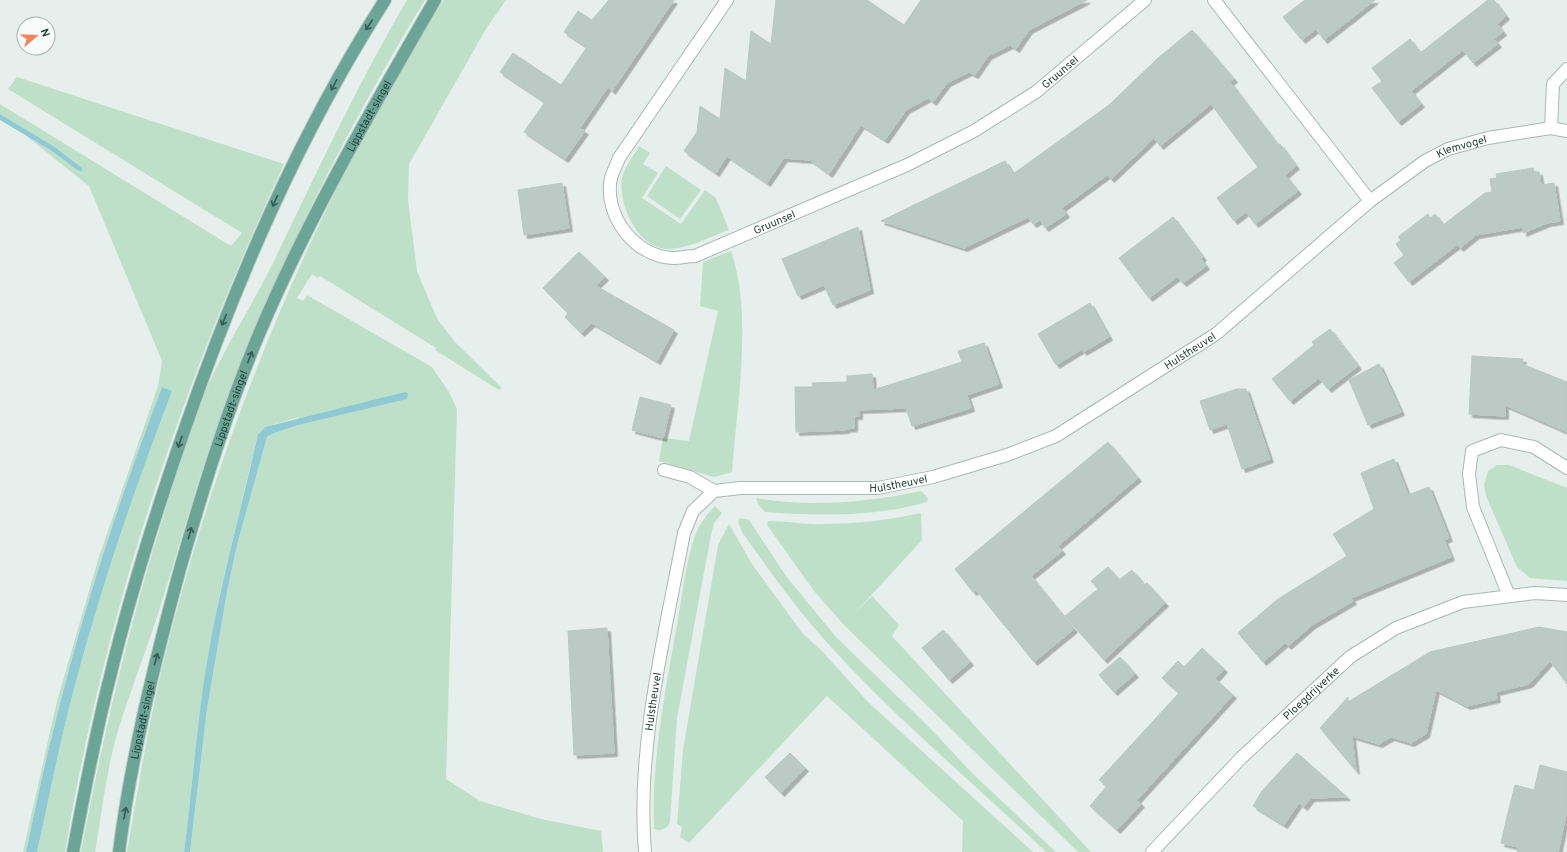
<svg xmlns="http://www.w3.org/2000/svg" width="1567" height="852" font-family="Overpass,sans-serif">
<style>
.green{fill:#bfe0c8}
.water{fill:#8ec9d4}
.building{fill:#bbcac4;stroke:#b8c9c2;filter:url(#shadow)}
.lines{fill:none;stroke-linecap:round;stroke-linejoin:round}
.minor-casing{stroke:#a8b8b2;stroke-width:14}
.major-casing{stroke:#c2cac8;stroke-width:14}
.minor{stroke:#fff;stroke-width:12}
.major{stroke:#6aa596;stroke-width:12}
.oneway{stroke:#365b51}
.labels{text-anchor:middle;stroke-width:3;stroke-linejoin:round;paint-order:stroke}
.street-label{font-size:11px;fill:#24423a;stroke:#f7fbf9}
</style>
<defs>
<filter id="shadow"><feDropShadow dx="3.5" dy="3.5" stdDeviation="0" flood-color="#0004"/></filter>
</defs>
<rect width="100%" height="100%" fill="#e6efeb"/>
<path class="green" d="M407,0h18c-82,135 -150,270 -205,418 -22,59 -38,120 -57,180 -14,46 -32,90 -46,136 -11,38 -15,79 -22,118h-14c21,-112 47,-222 81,-331 13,-44 27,-89 44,-131 19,-44 46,-84 67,-127 43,-89 84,-178 134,-263z
M444,0h62l-20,29 -77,135 -1,36 9,71 15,36 6,13 17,22 47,46 -3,2 -64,-40 1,-2 -116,-72 -2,2 -6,-4 -15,24 6,3 4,-6 125,72 17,25 8,17 -11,370 34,22 61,18 60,12 2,21h-413l17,-143 20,-117 10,-47 30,-108 7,-4 24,-8 1,-8 -34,10 -7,7 -37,155 -12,62 -25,201h-57c9,-53 18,-106 29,-158 39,-171 98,-337 175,-494 34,-68 71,-136 113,-200z
M17,77l267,87c-101,218 -180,450 -219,688h-28c12,-53 22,-107 36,-159 27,-103 61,-203 98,-302l-9,-4c-42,112 -80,225 -108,341 -11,41 -19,83 -28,124h-3l34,-151 41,-141 60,-174 4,-25 -73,-175 -64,-51 27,16 24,18 6,-1 -27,-21 -55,-33v-10l231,142 11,-13 -234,-144z
M639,146l11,7 -7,11 15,9 -16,25 39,26 24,-34 11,8 13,32c-20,7 -40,19 -62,19 -30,-1 -49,-45 -45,-71 2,-11 12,-22 17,-32z
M666,166l35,24 -21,29 -33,-23z
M731,251c22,63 6,154 1,221l-18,5 -55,-16 4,-23 26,3 29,-130 -18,-5 3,-44z
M1497,465h12l58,23v93l-37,-3 -13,-11 -31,-71 -2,-11 4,-14z
M921,491l7,7 -1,4c-51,15 -110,14 -162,10l-7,-8 -2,-6c52,10 113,4 165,-7z
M715,506l7,7 -8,10 -3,12 -34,183 -7,104c-3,7 -9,10 -16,7 -3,-69 12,-142 24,-210 5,-29 8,-59 18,-86 5,-11 11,-19 19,-27z
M921,513l1,27 -68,74 18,-18 27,29 -7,11 199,216h-13l-234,-227 -30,-34 -47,-66 1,-4c19,0 38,4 56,3 33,0 65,-4 97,-11z
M740,518l9,2 37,56 50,61 93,90 44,47 83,78h-10c-71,-68 -149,-132 -215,-205 -33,-36 -61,-75 -89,-115l-4,-10z
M729,524l23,40 51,70 18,16 47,52 165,150h-71l1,-31 -136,-125 -138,147 -9,-6 2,-10 -5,-3 6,-74 35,-205z"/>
<path class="water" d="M0,114l55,33 27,21v4l-6,-3 -24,-18 -52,-31z
M162,387l10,4c-38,99 -72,199 -99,302 -14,52 -24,106 -36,159h-11c9,-41 17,-83 28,-124 28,-116 66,-230 108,-341z
M405,392l3,1 -1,6 -109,26 -24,8 -7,4 -30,108 -10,47 -20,117 -17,143h-6c9,-67 13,-135 25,-202 13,-73 33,-144 49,-216l7,-7z"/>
<path class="building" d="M609,0h65l-62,91 -4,-4 -28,41 5,3 -20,28 -41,-27 21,-30 -45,-30 13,-19 48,32 26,-38 -23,-15 14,-21 14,9z
M776,0h91l37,25 17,-25h166l-58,30 -13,19 -6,-4 -22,11 -13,19 -6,-3 -22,11 -14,19 -5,-4 -22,12 -21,30 -24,-15 -32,49 -19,-14 -26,-2 -17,25 -40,-27 -11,17 -32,-22 13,-19 3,-26 20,13 5,-51 21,13 5,-50 20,13z
M1305,0h70l-51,40 -8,-11 -14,11 -19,-23z
M1488,0h6l12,16 -9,8 6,8 -9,7 4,5 -25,19 -10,-13 -52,41 10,13 -23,18 -26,-34 10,-7 -10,-13 38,-29 10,14z
M1192,30l42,49 -4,3 48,63 2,-1 16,22 -11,9 13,16 -43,33 -9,-12 -12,9 -17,-23 41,-31 -47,-63 -51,42 -6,-8 -43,41 -4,-4 -45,33 4,6 -21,14 -5,-8 -7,4 -5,-7 -64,31 -83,-27 124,-60 8,13 96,-69 49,-47z
M1533,168l1,4h5l2,13 13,-2 6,38 -13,2 -24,10v-6l-47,8 -16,13 -3,-3 -48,37 -15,-19 10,-8 -8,-11 5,-4 -3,-3 30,-23 2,4 5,-4 8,11 42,-32 7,-1 -2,-13 7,-1 -1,-4z
M562,183l7,45 -45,7 -6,-45z
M1173,217l30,40 -2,2 5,7 -23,17 -6,-6 -28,21 -30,-40z
M858,227l12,63 -37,15 -9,-20 -26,11 -16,-37z
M579,252l26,25 -9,9 78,44 -17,31 -65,-38 -11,10 -16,-16 3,-4 -25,-25z
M1090,303l19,34 -26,15 -1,-3 -26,16 -18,-31z
M1330,329l28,37 -30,23 -9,-11 -29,23 -18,-22 42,-34 -2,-3z
M984,343l15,41 -32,11 4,13 -59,18 -6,-18 -47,2v6h-5v12l-8,1v1l-50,2 -1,-45h18l-1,-4 35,-1v-6l25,-2 1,16 89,-28 -4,-11z
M1472,356l51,3 -1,5 45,18v50l-62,-27v11l-36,-2z
M1379,364l22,48 -33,13 -19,-45z
M1237,389h9l24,70 -28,10 -15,-45 -17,6 -10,-29z
M640,397l31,8 -8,33 -31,-8z
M1108,442l30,36 -80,68 4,5 -31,25 43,53 -40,33 -58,-72 -3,2 -18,-23z
M1394,459l14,36 21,-8 20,51 -5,2 7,17 -100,41 2,3 -41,24 -24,21 -3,-3 -22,19 -25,-29 40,-34 69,-43 -14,-22 41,-25 -13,-36z
M1108,567l11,13 13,-10 13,15 2,-2 18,20 -61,57 -39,-44 33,-27 -7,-8z
M1539,627l28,5v52l-17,-23 -21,23 -33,8 1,7 -30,7 -31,-16 -10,44 -15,9 -20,-6 -12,7 -27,-8 4,35 -36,-43 28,-31v5l82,-50z
M607,628l7,125 -40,2 -6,-124z
M943,630l27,32 -21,18 -27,-32z
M1202,648l22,21 -9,10 18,16 -96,105 4,4 -24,26 -27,-24 17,-20 -8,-6 80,-87 -17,-15 16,-17 6,6z
M1120,657l15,17 -21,18 -15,-17z
M790,753l15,15 -24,25 -16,-16z
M1297,753l50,44 -36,1 -7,9 -5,-4 -15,22 -31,-19 9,-15z
M1540,765l27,7v38l-9,42h-41l1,-5 -17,-4 6,-26 8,-32 19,5z"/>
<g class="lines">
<defs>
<g id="minor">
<path id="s1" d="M727,0l-108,158c-2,6 -6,13 -8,20 -8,37 24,79 62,80 7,0 15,-2 22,-2l212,-91 67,-34 62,-39 109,-92"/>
<path d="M1214,0l156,201"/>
<path d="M1551,128l2,-44 14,-15"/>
<path d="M664,470l26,7 24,14"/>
<path d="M1509,596l-36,-89 -4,-33 3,-23 29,-11 33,7 33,21"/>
<path id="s2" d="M645,852c-9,-103 20,-218 39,-319l9,-22 21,-20 27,-3h137l55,-11 74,-22 49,-19 160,-102 154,-133 55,-40 23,-12 40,-11 63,-10 16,3"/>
<path id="s3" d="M1152,852l89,-94 109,-101 46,-29 67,-26 72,-9 32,2"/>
</g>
<g id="major">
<path d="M73,852c11,-58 22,-117 37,-175 20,-83 46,-165 74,-246 52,-150 115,-297 201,-431"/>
<path id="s4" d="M119,852c12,-95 36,-191 61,-283 23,-80 47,-159 79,-235 49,-116 113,-225 176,-334"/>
</g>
</defs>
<use href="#minor" class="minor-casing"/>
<use href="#major" class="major-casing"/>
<use href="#minor" class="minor"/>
<use href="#major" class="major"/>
</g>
<defs><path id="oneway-shaft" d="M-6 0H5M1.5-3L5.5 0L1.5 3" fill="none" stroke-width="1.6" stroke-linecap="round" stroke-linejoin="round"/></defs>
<g class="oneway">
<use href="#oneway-shaft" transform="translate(369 25) rotate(123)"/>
<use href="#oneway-shaft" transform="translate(334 85) rotate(118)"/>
<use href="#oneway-shaft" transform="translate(275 201) rotate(115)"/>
<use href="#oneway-shaft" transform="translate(224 320) rotate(113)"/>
<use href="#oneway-shaft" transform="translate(250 357) rotate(-69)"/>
<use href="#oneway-shaft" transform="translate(180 442) rotate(109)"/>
<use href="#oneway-shaft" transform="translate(190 533) rotate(-74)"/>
<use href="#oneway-shaft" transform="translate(156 659) rotate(-75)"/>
<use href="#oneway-shaft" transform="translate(125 813) rotate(-79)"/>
</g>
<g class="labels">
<g class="street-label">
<text dy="4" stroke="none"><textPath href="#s1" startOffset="759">Gruunsel</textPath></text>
<text dy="4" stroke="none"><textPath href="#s4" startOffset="782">Lippstadt-singel</textPath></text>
<text dy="4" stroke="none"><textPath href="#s2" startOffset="1226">Klemvogel</textPath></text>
<text dy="4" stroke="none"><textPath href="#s1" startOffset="435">Gruunsel</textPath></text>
<text dy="4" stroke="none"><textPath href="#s2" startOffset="884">Hulstheuvel</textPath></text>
<text dy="4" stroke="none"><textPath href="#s4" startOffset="458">Lippstadt-singel</textPath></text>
<text dy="4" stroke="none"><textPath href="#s2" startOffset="560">Hulstheuvel</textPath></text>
<text dy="4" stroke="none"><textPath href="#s3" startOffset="225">Ploegdrijverke</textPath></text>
<text dy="4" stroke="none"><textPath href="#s2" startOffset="151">Hulstheuvel</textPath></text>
<text dy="4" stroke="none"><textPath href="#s4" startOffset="134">Lippstadt-singel</textPath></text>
</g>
</g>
<g transform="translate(36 36) rotate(71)"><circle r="19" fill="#f7fbf9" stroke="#a3b1ad"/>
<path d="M0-3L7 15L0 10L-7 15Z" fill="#f4845f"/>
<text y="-6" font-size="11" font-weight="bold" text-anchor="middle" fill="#24423a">N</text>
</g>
</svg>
